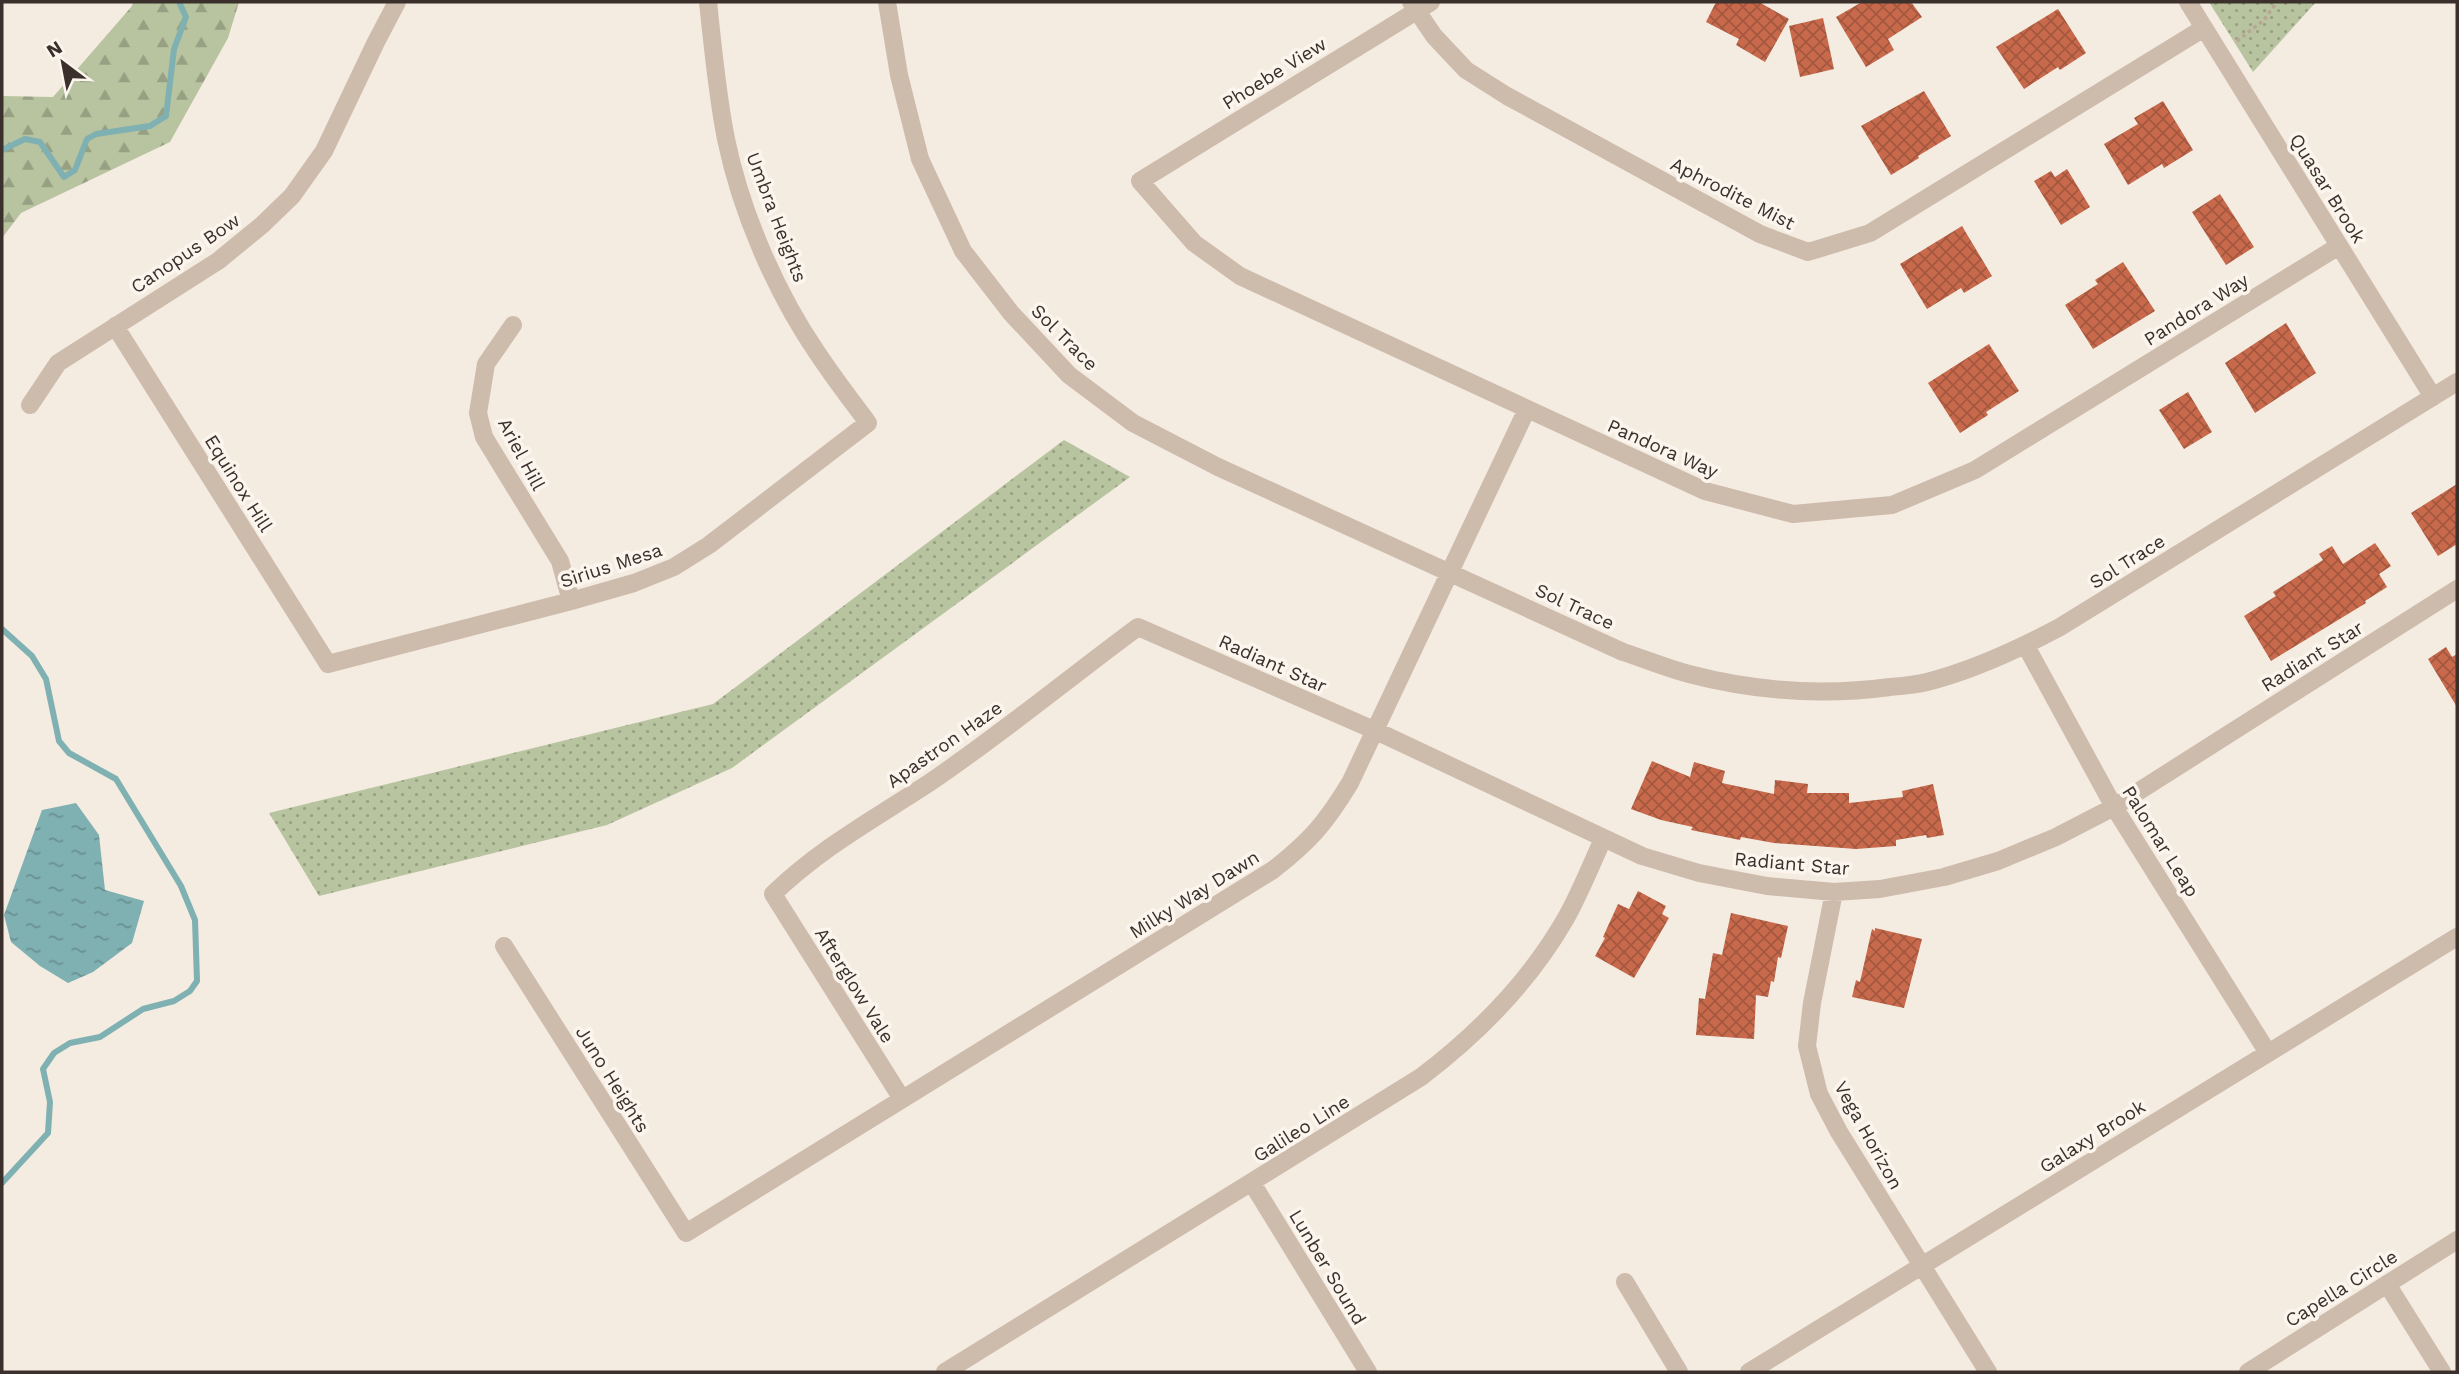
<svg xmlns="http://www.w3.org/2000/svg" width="2459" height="1374" font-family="'Work Sans',sans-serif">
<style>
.green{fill:url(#green-dots)}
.forest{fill:url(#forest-firs)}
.water{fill:url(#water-ripples)}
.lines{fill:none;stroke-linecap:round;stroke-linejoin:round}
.stream{stroke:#7fb0b2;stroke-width:6}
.building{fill:url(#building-cross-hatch)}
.path{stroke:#b9a596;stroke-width:3.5;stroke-dasharray:3.5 3.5;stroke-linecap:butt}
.minor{stroke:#cdbbac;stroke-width:18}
.labels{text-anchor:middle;stroke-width:7;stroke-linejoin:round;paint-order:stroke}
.street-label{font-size:19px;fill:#3b302b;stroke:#fbf5ee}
</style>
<defs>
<pattern id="green-dots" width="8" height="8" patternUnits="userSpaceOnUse" patternTransform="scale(1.75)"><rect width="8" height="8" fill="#b8c4a0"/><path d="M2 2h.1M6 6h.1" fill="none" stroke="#97a083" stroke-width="1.8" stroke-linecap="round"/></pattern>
<pattern id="forest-firs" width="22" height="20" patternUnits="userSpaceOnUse" patternTransform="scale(1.75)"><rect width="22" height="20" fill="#b8c4a0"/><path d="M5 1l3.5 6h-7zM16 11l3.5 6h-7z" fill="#97a083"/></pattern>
<pattern id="water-ripples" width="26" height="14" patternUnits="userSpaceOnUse" patternTransform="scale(1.75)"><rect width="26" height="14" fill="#7fb0b2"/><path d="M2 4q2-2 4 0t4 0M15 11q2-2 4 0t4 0" fill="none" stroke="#699091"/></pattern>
<pattern id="building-cross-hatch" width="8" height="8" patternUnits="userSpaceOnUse" patternTransform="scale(1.75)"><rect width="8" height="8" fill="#c8694b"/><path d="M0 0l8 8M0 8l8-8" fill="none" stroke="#a4573f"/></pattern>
</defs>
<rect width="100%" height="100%" fill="#f4ebe1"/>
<path class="green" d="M2209,2h107l-63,70z
M1064,440l66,37 -398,291 -125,57 -288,71 -50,-83 444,-109z"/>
<path class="forest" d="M133,2h106l-11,36 -58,104 -149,71 -19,25v-142l51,1 79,-91z"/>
<path class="water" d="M76,803l23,32 6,55 39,11 -12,42 -39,29 -25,11 -28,-17 -29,-24 -7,-27 38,-105z"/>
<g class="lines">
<path class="stream" d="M2,150l23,-11 15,3 24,35 11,-7 12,-31 9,-5 54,-8 16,-10 8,-67 12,-32 -7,-15
M2,629l30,27 14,23 13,62 10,12 47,26 65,107 14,34 2,61 -7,10 -16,10 -31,8 -43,28 -30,6 -16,10 -11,16 7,33 -2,31 -46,50"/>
</g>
<path class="building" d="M1716,2h43l30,17 -24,43 -29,-17 3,-6 -33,-17z
M1862,2h49l11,15 -34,22 6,11 -28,17 -30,-50z
M2058,9l28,44 -26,17 -2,-3 -34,22 -28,-42z
M1823,18l11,51 -34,8 -11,-51z
M1924,91l27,45 -33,20 1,2 -28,17 -30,-49z
M2163,101l30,49 -29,18 -2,-4 -34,21 -24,-41 34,-20 -4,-6z
M2067,169l23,38 -29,18 -27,-44 17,-10 4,6z
M2220,194l34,53 -28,18 -34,-53z
M1962,226l30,50 -28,17 -3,-5 -34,21 -27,-45z
M2123,262l32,49 -62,38 -28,-44 33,-21 -3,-4z
M2286,323l30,50 -61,40 -30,-50z
M1989,344l30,47 -33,21 2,3 -28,18 -32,-50z
M2188,392l24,40 -28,17 -25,-39z
M2457,484v60l-19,12 -27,-43z
M2375,543l16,23 -12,8 8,13 -22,14 1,2 -95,58 -27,-45 32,-20 -3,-4 50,-32 -4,-6 13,-8 11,18z
M2446,647l6,10 5,-3v53l-29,-48z
M1652,761l38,16 4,-15 31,9 -3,12 52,11 1,-14 33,4 -1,9h42v10l54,-6 -1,-6 31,-7 11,51 -17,3 -1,-3 -30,5v6l-40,3 -82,-6 -33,-6 -1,3 -49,-10 2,-3 -32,-7 -30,-11z
M1638,891l28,15 -4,8 7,4 -35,60 -39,-22 10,-18 -2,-1 15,-33 11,5z
M1731,913l57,13 -7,32 -3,-1 -4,25 -3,-1 -3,16 -12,-2 -2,44 -58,-4 3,-37 6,1 8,-46 9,2z
M1875,928l47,11 -18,69 -52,-11 4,-17 4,2 12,-53 3,2z"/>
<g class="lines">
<path class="path" d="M2237,41l27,-21 13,-18"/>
<path class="minor" d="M887,2l12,73 21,84 43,92 48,62 58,62 64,48 85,44 405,185c22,7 43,16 66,22 65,17 134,22 201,13 12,-1 25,-2 37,-5 47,-12 90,-32 133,-55l397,-245
M1411,2l23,34 32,34 41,26 253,138 48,18 62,-19 334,-205
M1431,2l-291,179 54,62 46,33 465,215 88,23 99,-9 83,-35 364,-224
M2188,2l245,395
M513,325l-27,39 -8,49 6,24 76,124 11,40
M115,326l213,338 243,-63 63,-18 40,-16 35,-22 159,-122c-17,-23 -34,-45 -50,-69 -42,-61 -77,-142 -92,-215 -9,-45 -13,-91 -18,-137
M30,405l28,-42 160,-102 44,-36 30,-29 32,-45 52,-109 21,-40
M2026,646l88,161 154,246
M1834,892l-22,111 -5,43 12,48 20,38 149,240
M504,946l182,287 587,-363c37,-29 52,-46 77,-87l177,-374
M902,1099l-129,-205c49,-47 101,-75 156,-111 71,-48 140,-105 209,-156l236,103 268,126 57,17 68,13 67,6 46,-3 64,-12 54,-16 58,-24 58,-30 343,-218
M1252,1183l116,189
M1625,1282l54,90
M2387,1284l55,88
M945,1372l476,-295c58,-44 109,-96 145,-159 14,-25 25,-53 37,-79
M1749,1372l708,-435
M2248,1372l209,-132"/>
</g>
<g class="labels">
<g class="street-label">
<text transform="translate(1274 73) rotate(-32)" y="7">Phoebe View</text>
<text transform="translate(2328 188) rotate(58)" y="7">Quasar Brook</text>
<text transform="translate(1733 193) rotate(27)" y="7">Aphrodite Mist</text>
<text transform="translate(777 217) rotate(69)" y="7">Umbra Heights</text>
<text transform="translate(185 253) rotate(-34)" y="7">Canopus Bow</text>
<text transform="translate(2196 309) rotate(-32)" y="7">Pandora Way</text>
<text transform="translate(1065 337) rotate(45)" y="7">Sol Trace</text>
<text transform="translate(1663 448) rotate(24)" y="7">Pandora Way</text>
<text transform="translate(522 454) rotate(62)" y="7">Ariel Hill</text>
<text transform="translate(239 483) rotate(58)" y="7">Equinox Hill</text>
<text transform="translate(2127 561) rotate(-32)" y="7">Sol Trace</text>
<text transform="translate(611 565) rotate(-18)" y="7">Sirius Mesa</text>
<text transform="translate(1575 606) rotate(25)" y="7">Sol Trace</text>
<text transform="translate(2312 656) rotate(-32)" y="7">Radiant Star</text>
<text transform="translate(1273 663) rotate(24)" y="7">Radiant Star</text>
<text transform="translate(944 744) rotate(-35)" y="7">Apastron Haze</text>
<text transform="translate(2161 841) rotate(58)" y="7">Palomar Leap</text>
<text transform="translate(1792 863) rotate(5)" y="7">Radiant Star</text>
<text transform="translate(1194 894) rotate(-32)" y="7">Milky Way Dawn</text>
<text transform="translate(855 985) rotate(58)" y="7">Afterglow Vale</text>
<text transform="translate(613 1079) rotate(58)" y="7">Juno Heights</text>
<text transform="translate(1301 1128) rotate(-32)" y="7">Galileo Line</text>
<text transform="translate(1869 1135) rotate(61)" y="7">Vega Horizon</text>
<text transform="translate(2092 1136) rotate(-32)" y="7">Galaxy Brook</text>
<text transform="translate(1328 1267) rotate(59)" y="7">Lunber Sound</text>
<text transform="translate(2341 1288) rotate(-32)" y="7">Capella Circle</text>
</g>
</g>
<rect width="2459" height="1374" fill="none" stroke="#3b302b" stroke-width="7"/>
<g transform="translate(63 63) rotate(328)" stroke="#fbf5ee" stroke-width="5" paint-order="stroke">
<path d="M0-5L12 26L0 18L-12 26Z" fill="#3b302b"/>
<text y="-10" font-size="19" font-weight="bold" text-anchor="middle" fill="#3b302b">N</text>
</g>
</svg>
